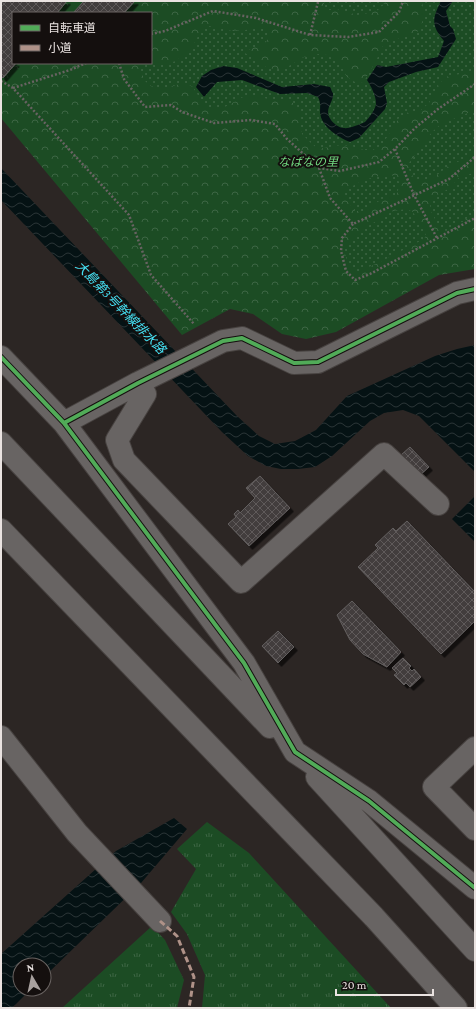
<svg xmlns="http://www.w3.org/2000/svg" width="476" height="1009" font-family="'Crimson Pro','Noto Sans JP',serif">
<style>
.grass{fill:url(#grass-tufts)}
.forest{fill:url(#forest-crowns);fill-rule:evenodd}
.garden{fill:url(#garden-dots)}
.water{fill:url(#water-waves)}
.building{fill:url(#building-cross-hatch);stroke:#625e5e;filter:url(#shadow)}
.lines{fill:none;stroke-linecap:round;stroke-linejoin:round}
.minor-casing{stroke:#474240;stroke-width:24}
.path{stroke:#686362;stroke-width:2.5;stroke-dasharray:2 2;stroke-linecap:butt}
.minor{stroke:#686463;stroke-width:22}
.quiet{stroke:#af9288;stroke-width:3;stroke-dasharray:6 3;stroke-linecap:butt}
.cycleway-casing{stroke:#140f0e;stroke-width:6}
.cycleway{stroke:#51ab58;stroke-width:4}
.labels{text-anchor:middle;stroke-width:4;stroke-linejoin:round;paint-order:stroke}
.park-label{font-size:12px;font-style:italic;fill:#72db81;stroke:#140f0e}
.water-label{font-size:13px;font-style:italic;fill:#45e0f3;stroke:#140f0e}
</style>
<defs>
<pattern id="grass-tufts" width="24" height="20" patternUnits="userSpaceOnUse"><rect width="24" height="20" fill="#1c4c24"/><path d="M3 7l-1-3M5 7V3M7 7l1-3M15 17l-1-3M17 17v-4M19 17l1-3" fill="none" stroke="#3d6644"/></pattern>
<pattern id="forest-crowns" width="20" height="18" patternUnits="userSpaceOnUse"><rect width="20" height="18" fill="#1c4c24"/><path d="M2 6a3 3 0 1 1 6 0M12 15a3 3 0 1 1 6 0" fill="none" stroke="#3d6644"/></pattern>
<pattern id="garden-dots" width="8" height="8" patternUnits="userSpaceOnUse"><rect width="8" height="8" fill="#1c4c24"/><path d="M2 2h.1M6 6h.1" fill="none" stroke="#3d6644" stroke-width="1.8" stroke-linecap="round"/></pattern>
<pattern id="water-waves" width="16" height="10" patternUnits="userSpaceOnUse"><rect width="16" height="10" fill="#051214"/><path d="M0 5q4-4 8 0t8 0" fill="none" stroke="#2a3436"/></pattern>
<pattern id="building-cross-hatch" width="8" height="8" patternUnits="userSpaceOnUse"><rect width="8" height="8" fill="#433e3e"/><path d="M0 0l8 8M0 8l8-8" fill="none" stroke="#5e5a5a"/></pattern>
<filter id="shadow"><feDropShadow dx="3.5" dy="3.5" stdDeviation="0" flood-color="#0009"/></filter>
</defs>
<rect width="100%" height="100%" fill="#2c2624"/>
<path class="grass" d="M207,822l42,31 142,155h-189l3,-33 -18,-41 -16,-22 25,-43 -19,-20z
M152,926l13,14 19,40 -7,28h-115z"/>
<path class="forest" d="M1,1h474v268l-36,6 -103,57 -30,7 -24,-5 -29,-20 -23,-5 -48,26 -181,-217zM13,13h138v50h-138z"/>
<path class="garden" d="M327,1h59l-8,9 -9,3 -12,2 -20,-6 -14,2 1,-8z
M422,1h51l2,4v66l-30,6 -8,10 -8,16 -8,7 -15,3 -7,5 -17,27 -9,5h-9l-13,-4 -10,-1 -23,4 -7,-6 -9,-9 -3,-22 -6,-9 -10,-4 -10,1 -18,-4h-10l-24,13 -12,-2 -8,-7 -9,-14 -9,-3 -20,6 -12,-3 -6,-5 -7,-18h13v-2l9,3 9,-1 7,-2 16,-13 9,-18 8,-4 23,5 14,-1 10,-3 6,1 6,4 1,5 -3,5 -20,9 -1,2 21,14 7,2h11l20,-12 15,-3 8,1 8,5 6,6 6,11 8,5 8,1 13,-22 6,-14 9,-6 13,-4 9,-1 5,-5 6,-13z
M475,110v34l-7,13 -21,10 -11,9 -10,4 -7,1 -5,-3 -5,-8v-7l23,-31 9,-8z
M475,172v42l-29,17 -5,-2c-4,-6 -14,-21 -10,-29 3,-4 14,-9 19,-12 4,-3 6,-9 10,-11 5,-3 11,-2 15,-5z
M384,175c3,0 8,0 10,1 8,4 5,13 2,19l-12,3 -21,13h-8l-9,-12 -2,-6c11,-11 25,-15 40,-18z
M407,209l6,3 13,23 -2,4 -40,21 -26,12 -5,-1 -5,-7 -3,-11v-6l5,-6 13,-12 30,-18z"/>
<path class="water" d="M441,1h12l-7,10 4,15 3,3 3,10 -18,28 -22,5 -27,10 -5,5 3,16 -2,6 -26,29 -9,4c-12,-5 -29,-15 -30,-30 0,-6 1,-9 -2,-15l-11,-4 -27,1 -38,-14 -25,2 -13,15 -8,-10 6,-11 9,-6 12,-4 14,2 45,19 32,-3 16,3c1,1 2,6 3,6 1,10 -10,16 -2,27 2,3 8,8 13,8 4,1 17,-4 21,-6 4,-4 11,-13 11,-19 0,-7 -5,-17 -9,-23l10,-15 9,2 52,-10 6,-16c-13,-16 -12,-22 -3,-40z
M1,168l236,248 22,20 16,8 20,-3 21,-11 31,-34 88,-40 22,-7 18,-4v127l-56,-56 -16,-6 -19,3 -14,8 -38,35 -17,11 -17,2h-17l-15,-3 -18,-10 -26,-24 -221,-232z
M475,496v46l-23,-23z
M174,818l13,11 -46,54 -97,94v-12h-24v24h11l-19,19h-11v-54l115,-103z"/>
<path class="building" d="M1,1h66l-10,12h-44v50h3l-13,15 -2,-2z
M84,1h51l-11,12h-51z
M410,447l19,20 -9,8 -19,-20z
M260,476l30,32 -41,38 -21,-22 8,-7 -2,-3 4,-4 2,3 15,-15 -9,-10z
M407,521l68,71v29l-34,33 -83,-87 20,-19 -3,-3 18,-17 3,3z
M352,601l49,51 -14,15 -24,-13 -13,-14 -13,-25z
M278,631l16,16 -16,16 -16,-17z
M403,658l8,8 -2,2 3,3 2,-2 7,8 -11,10 -4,-4 -2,2 -10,-10 3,-2 -5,-5z"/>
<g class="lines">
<defs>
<path id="minor" d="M1,357l63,66 180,240 51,89 74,49 106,87
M138,383l7,11 -28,46 7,20 117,122 143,-128 54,50
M64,423l74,-40 85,-42 19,-3 52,25 24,-1 139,-69 18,-4
M1,443l269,284
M1,530l373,387 82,91
M1,737l76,96 83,88
M475,748l-41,39 41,42
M317,777l158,173"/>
</defs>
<use href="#minor" class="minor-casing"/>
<path class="path" d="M151,34l14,-3 48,-20 43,7 54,17 38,2 31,-5 20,-20 4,-11
M310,35l8,-33 1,-1
M119,63l5,16 21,28 26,-2 11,7 32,11 37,-3 24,4 12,15 32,29 21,3 39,-9 16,-13 20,-21 23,-19 37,-25
M1,81l12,7 116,127 22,60 43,49
M13,88l57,-18 16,-7
M395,149l19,46 23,43
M319,168l11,30 23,26 96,-45 26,-22
M353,224l-11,14 -1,13 5,20 9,9 15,-6 105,-56"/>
<use href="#minor" class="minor"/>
<path class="quiet" d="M160,921l17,15 17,41 -5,31"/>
<defs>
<path id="cycleway" d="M1,357l63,66 180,240 51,89 74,49 106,87
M64,423l74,-40 85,-42 19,-3 52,25 24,-1 139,-69 18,-4"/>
</defs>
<use href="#cycleway" class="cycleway-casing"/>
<use href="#cycleway" class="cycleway"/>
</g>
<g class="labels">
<g class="park-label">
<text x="308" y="166">なばなの里</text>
</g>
<g class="water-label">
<text transform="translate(121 307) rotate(46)" y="5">大島第3号幹線排水路</text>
</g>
</g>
<rect width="476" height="1009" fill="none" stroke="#eae3e1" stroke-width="4"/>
<rect x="12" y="12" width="140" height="52" fill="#140f0e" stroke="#6a6462"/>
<rect x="20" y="25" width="20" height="6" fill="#51ab58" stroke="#6a6462"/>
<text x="48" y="32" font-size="12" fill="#eae3e1">自転車道</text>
<rect x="20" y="45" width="20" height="6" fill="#af9288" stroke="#6a6462"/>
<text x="48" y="52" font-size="12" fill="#eae3e1">小道</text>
<g transform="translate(32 977) rotate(351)"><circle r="19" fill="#140f0e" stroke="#6a6462"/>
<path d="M0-3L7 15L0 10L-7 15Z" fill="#a8a19f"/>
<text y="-6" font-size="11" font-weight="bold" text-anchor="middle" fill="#eae3e1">N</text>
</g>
<path d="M336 989v6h97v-6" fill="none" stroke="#eae3e1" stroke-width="2"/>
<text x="342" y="989" font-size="12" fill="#eae3e1" stroke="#140f0e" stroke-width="3" paint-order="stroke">20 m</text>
</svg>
